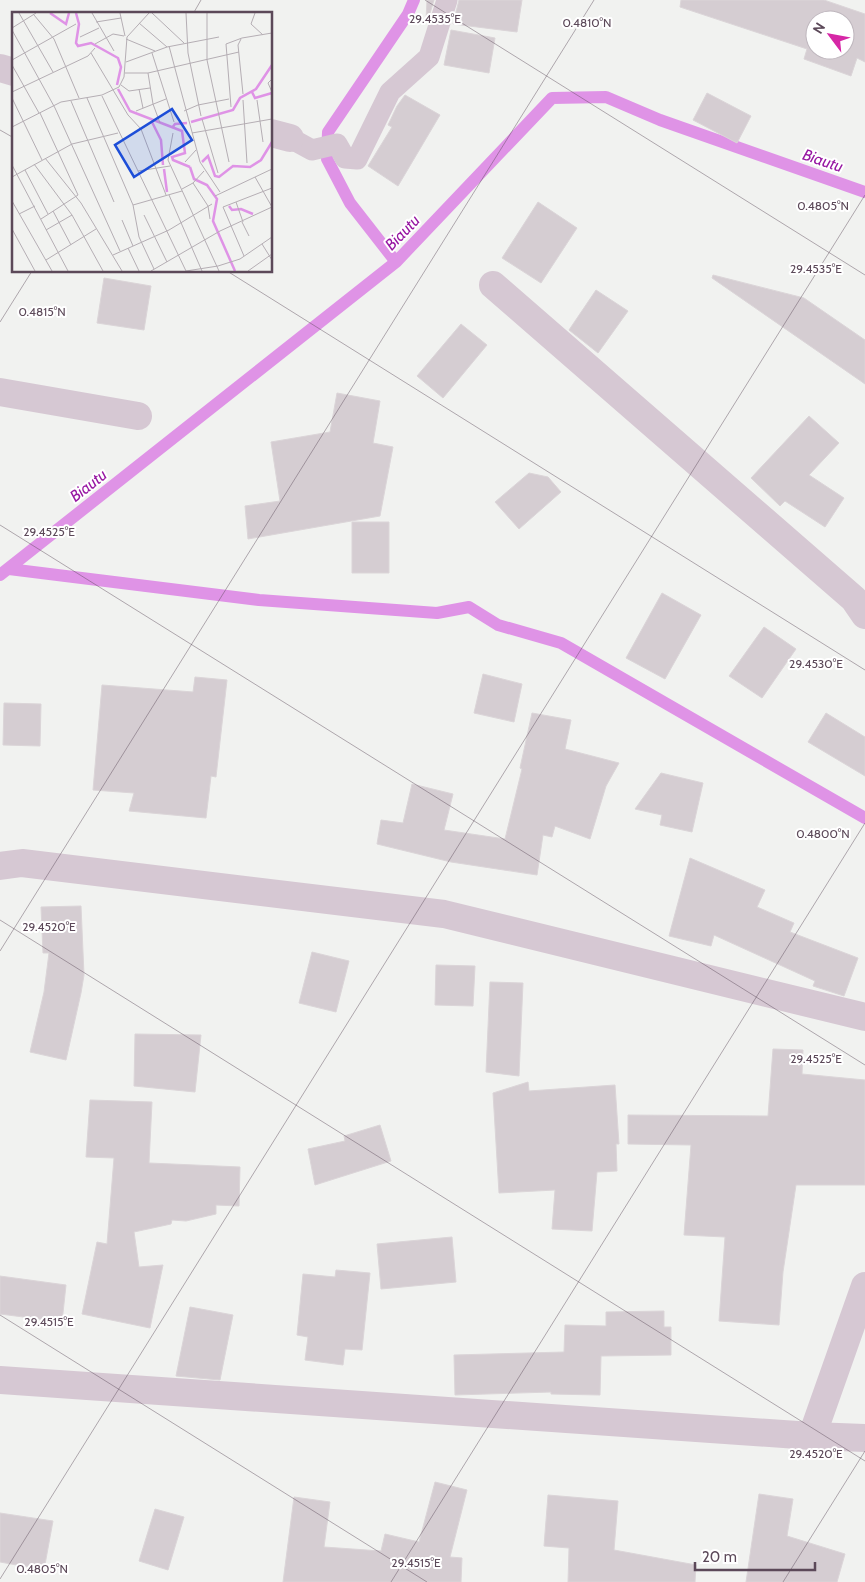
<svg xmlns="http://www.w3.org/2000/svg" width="865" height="1582" font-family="Cabin,sans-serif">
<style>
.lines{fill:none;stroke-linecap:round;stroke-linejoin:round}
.stream{stroke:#df93e6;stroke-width:12}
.building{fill:#d5cdd2;stroke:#dbd5d8;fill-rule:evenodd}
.service{stroke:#d6c8d3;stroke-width:21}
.minor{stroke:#d6c8d3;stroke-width:28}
.ticks{fill:none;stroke:#5c4959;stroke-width:1;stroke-opacity:0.45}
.labels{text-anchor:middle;stroke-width:4;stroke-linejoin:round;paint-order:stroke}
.water-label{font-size:16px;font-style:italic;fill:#9717a2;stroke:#fff}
.inset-river{fill:none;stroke:#df93e6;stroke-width:2.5}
.inset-road{fill:none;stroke:#b5aeb4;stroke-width:1}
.view{fill:#1d4ed8;fill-opacity:0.15;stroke:#1d4ed8;stroke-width:2.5}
.inset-edge{fill:none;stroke:#5c4959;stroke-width:2.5}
.ticks-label{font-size:12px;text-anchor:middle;fill:#5c4959;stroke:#fff;stroke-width:4;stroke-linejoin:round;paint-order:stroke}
</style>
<rect width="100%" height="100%" fill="#f1f2f0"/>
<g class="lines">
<path class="stream" d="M396,262l-46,-59 -23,-44 1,-27 80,-118 6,-14
M9,569l250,31 178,13 32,-6 29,18 63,18 304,175
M0,575l396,-313 156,-164 54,-1 54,23 205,72"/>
</g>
<path class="building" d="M427,0h7l-6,20h-2z
M459,0h63l-5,32 -64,-8z
M681,0h143l41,14v48l-8,-4 -6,18 -47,-17 3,-10 -127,-42zM815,20h30v30h-30z
M451,30l44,8 -6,35 -45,-8z
M707,93l44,23 -14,27 -44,-23z
M405,95l35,20 -42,71 -30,-20 24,-39 -4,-2 9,-19z
M538,202l39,26 -36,55 -39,-25z
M713,275l91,23 61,42v44l-153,-106z
M104,278l47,8 -7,44 -47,-7z
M596,290l32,21 -30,42 -29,-23z
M461,324l26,21 -44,53 -26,-22z
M337,393l43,8 -7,42 20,4 -13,69 -132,23 -3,-33 35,-5 -9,-59 59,-10z
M809,416l30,27 -30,32 35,23 -19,29 -40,-26 -5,5 -29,-28z
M529,473l19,4 13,15 -42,37 -24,-27z
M352,522h37v51h-37z
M662,593l39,22 -36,64 -39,-21z
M764,627l32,22 -34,49 -33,-22z
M483,674l39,10 -8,38 -40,-9z
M195,677l32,3 -11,97 -5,-1 -5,42 -77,-7 5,-18 -41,-3 9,-105 91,7z
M4,703l37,1 -1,42 -37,-1z
M532,713l39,7 -6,29 54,14 -13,23 -16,53 -35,-13 -3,11 -9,-2 -6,40 -86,-13 -74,-18 4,-24 22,3 9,-39 41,10 -9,36 61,9 17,-70 -2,-1z
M826,713l39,24v39l-57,-34z
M661,773l42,10 -11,49 -32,-7 2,-10 -27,-6z
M690,858l75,32 -8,17 37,16 -4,9 68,26 -14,38 -31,-10 2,-5 -101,-46 -3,11 -42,-10z
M81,906l3,69 -3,18 -15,67 -36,-8 14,-60 5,-39h-6l-2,-46z
M312,952l37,9 -13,51 -37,-9z
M436,965l39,1 -2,40 -38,-1z
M490,982l33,1 -4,93 -33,-4z
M135,1034l66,1 -6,57 -61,-6z
M773,1049l30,1 -1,24 63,6v105h-69l-13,87 -4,53 -60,-4 6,-84 -41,-2 7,-90 -63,-1v-29l140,1z
M528,1082l1,9 86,-6 4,59h-3l1,27 -20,1 -5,59 -40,-2 3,-39 -56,3 -6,-100z
M90,1100l62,2 -3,61 91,4 -1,39 -23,-1v9l-30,7 -14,-1 -1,4 -37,8 5,35 24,-2 -13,63 -68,-14 15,-72 10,2 7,-86 -28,-1z
M380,1125l11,36 -76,24 -7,-36 37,-8 -1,-5z
M452,1237l4,45 -75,7 -4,-45z
M336,1270l34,3 -8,77 -17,-1 -2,16 -38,-5 3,-23 -11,-2 6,-61 32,3z
M0,1276l66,9 -4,37 -62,-8z
M190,1307l43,8 -13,65 -44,-4z
M664,1311v16h7v28l-70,1 -1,39 -49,-1v-2l-96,3 -1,-40 110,-3 1,-27 41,1v-14z
M435,1482l32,8 -17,67 12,1 -1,24h-178l11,-85 36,5 -6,45 57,4 4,-17 34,8z
M759,1494l34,5 -6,37 58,18 -8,28h-91z
M548,1495l70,6 -4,49 82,15 -1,17h-127l1,-34 -25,-2z
M155,1509l29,8 -16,53 -29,-9z
M0,1513l53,8 -9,49 -44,-8z"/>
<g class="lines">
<path class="service" d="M290,138l22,12 25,-6 8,14 12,1 33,-67 39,-35 18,-57"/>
<path class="minor" d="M0,68l14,4
M271,133l19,5
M493,285l361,314 11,16
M0,392l138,24
M0,866l22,-3 422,51 421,103
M0,1380l812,56 53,2
M812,1436l53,-150"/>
</g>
<path class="ticks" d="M425,0l440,275M193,14l8,-14M0,130l14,8M227,271l638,399M0,322l32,-51M0,525l865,540M0,920l865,541M0,951l594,-951M0,1315l427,267M0,1579l865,-1384M391,1582l474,-759M783,1582l82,-131"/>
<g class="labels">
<g class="water-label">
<text transform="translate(823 160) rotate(19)" y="6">Biautu</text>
<text transform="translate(402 232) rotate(-46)" y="6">Biautu</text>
<text transform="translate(88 485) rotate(-38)" y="6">Biautu</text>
</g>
</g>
<g transform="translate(12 12)">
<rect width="260" height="260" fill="#f1f2f0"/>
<path class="inset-river" d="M38,1l16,11 3,-11M64,1l3,11 -3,19 2,3 13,-3 27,15 3,9 -4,18M106,77l12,22 52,20 3,22 -13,4 1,3 17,7M240,80l3,6 17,-5M140,110l9,18 2,25M179,110l42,-12 7,-12 16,-9 16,-24M160,116l3,-4 12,-1M190,150l6,-6 7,20 4,1 14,-11 17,1 11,-7 11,-18M178,155l4,12 13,6 10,14 -4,22 22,50M152,157l3,23M217,194l3,4 9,-1 12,5"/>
<path class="inset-road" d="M7,1l34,59M80,1l22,38M108,1l5,23M140,1l32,30M174,1l2,40 13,63M195,1v47l22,102M243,1l-4,11 12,11M22,3l20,24 25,59M84,10l25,-4M127,11l28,24M0,16l24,-15M0,18l43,78 65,143M68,25l19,-9M114,27l29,12M229,27l-3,6 5,49M83,32l18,-10 11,2M157,34l31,116 20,30M79,41l37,62 13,14 25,66M140,41l22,69M0,48l64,-36M114,50l41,-15 52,-10M0,53l27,48M113,61h23l91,-21M136,61l5,31 7,19M260,67l-4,4 4,9M109,73l8,6 21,-3M127,77l4,19M0,80l76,-36 7,-8M90,84l84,175M0,86l30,62M75,86l46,107 6,32 15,32M231,88l4,63M245,88l6,42M59,89l43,101M219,95l-5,-63 16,-6 30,-5M124,99l30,-12M172,99l14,-6 31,-6M28,101l38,82 -37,24M190,107l16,54M0,115l49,-25 41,-7 17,-8 5,-10 3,-40 22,-24M161,121l-5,27 51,111M180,121l80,-14M33,146l36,45 41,68M173,150l11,-12M22,152l38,51 31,56M0,153l56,106M13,158l23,44M126,159l32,-5M0,165l60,-33 46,-11M243,165l17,30M181,171l15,23 2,13M170,177l11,-6 11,-12M157,183l33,76M203,184l57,-27M0,189l40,70M224,190l7,20M121,193l49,-14M41,199l18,34M7,202l16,-8M132,203l23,47M110,208l11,26M230,210l7,14M0,217l23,42M34,218l26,-15M250,232l10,16M116,236l11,23M101,243l56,-25 43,-26M232,244l-21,-49 49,-19M34,248l50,-31M139,259l69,-40 52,-24M174,259l32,-5 22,-7 32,-22M236,259l24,-17"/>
<path class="view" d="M160,97l20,31 -58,37 -19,-32z"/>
<rect width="260" height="260" class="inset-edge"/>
</g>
<g class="ticks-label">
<text x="435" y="23">29.4535°E</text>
<text x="587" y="27">0.4810°N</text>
<text x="823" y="210">0.4805°N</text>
<text x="816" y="273">29.4535°E</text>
<text x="42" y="316">0.4815°N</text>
<text x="49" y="536">29.4525°E</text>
<text x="816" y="668">29.4530°E</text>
<text x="823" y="838">0.4800°N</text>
<text x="49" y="931">29.4520°E</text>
<text x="816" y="1063">29.4525°E</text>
<text x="49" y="1326">29.4515°E</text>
<text x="816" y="1458">29.4520°E</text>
<text x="416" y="1567">29.4515°E</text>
<text x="42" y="1573">0.4805°N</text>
</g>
<g transform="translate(830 35) rotate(302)"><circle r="24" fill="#ffffff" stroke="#beb6bd"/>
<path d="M0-4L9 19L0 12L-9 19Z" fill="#d627a6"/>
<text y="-8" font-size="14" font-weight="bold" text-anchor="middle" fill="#5c4959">N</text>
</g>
<path d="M695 1562v8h120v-8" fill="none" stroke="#5c4959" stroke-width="2.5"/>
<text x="702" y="1562" font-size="15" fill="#5c4959" stroke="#ffffff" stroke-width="4" paint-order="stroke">20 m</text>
</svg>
